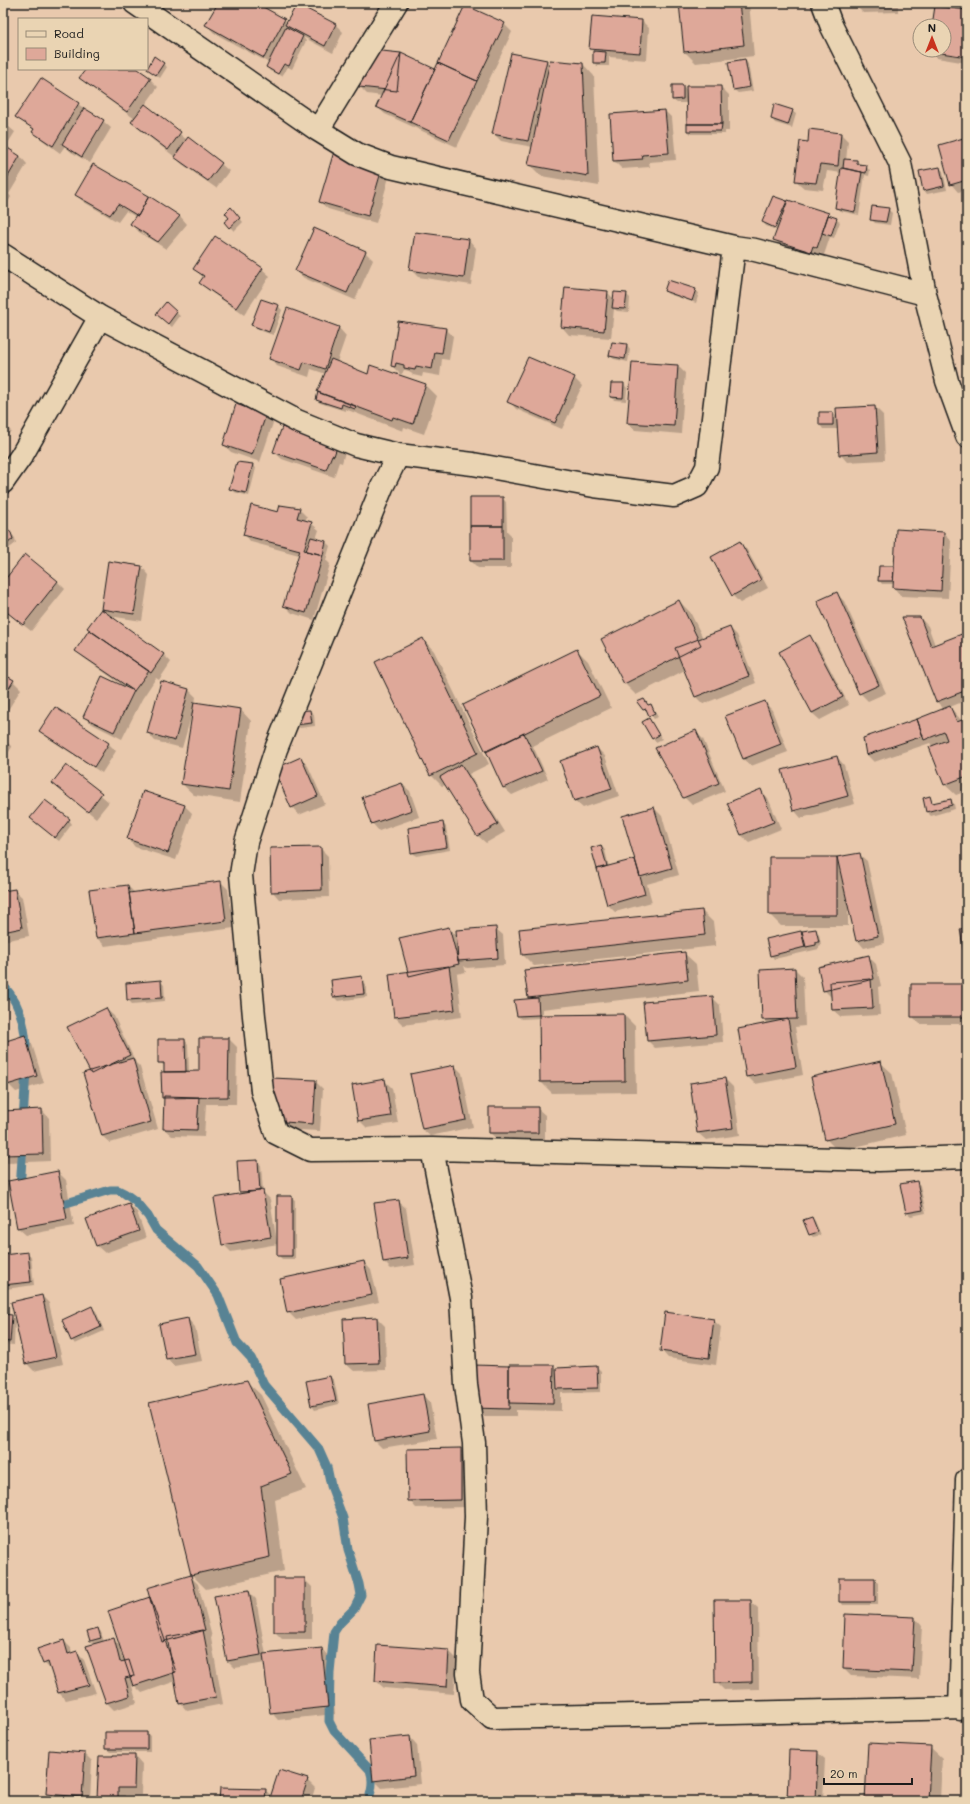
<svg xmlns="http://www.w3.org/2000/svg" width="970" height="1804" font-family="Mali,sans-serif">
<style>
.shadow{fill:#0003;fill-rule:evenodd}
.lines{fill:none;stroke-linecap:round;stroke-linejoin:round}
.stream{stroke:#598394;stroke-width:9}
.building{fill:#dea899;stroke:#1c1c1c}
.minor-casing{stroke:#1c1c1c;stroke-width:25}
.minor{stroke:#ead4b3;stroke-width:22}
</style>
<rect width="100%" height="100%" fill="#e9c9ad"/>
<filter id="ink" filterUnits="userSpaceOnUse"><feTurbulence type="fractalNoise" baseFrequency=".025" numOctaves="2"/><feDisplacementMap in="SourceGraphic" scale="8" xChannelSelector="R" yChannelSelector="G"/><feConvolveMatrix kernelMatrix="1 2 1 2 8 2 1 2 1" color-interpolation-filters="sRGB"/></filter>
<g filter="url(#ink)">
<path class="shadow" d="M205,3h9l-3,4z
M219,3h35l34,20 48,2 7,7 -10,21 -30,-16 3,4 -14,28 -4,-2 -6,9 -12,-5 -3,-4 2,-4 -55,-30 -7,-8z
M465,3h17l-13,5 35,16 8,8 -55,115 -72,-33 -8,-7 5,-11 -15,-2 -7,-7 41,-33 35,17 30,-66z
M662,3h12v1h-11z
M680,3h69l5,53 -58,7 -11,-11z
M855,3h43v9l-35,1 -8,-8z
M967,11v52l-30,-5 -8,-8h15v-24h-11z
M642,21l7,7 -2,32 -38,-3v9h-12l-3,-4v-10l-4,-4z
M155,58l12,9 -7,11 -12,-9z
M745,60l3,4 5,27 -15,2 -4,-3z
M547,61l3,4 33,-1 11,12 5,110 -58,-10 -12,-12 4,-17 -32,-6 -8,-8z
M87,69h49l14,10 8,8 -13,18 42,35 34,24 8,7 -13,17 -34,-24 -7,-7 -35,-27 -7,-8 2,-3 -47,-34 -7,-7z
M41,79l62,42 8,7 -21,35 -19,-11 -6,-6 -5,7 -19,-14 -8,-7 1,-2 -17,-14z
M682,86l5,5v-4h34l8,8v36h-4v3h-34l-3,-3 -1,-28h-10l-4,-3z
M665,111l7,7 4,42 -27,2 1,5 -28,2 -8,-8 -3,-46z
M792,111l4,3 -4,14 -17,-5 -3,-4z
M3,122l12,10 -10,16 15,8 7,8 -18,30 2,3 -7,12 -1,-1z
M841,134l7,7 -2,20h10l14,9 -1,6 -4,-1 -6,40 -19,-4 -4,-3 6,-35 -15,-2 -4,19 -19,-2 -8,-7 13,-38z
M967,138v52l-9,2 -7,-8z
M335,149l56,21 -15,53 -48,-14 -8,-7z
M94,165l86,51 7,8 -21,25 -27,-17 -8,-8 5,-7 -10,-6 -8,11 -34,-20 -8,-7z
M940,168l3,3 4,19 -20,4 -3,-4z
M786,202l42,12 12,8 -6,16 -4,-1 -6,18 -4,-2 -2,6 -36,-11 -7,-8 3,-9 -12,-5 -3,-4z
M888,209l4,4 -2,12 -15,-2 -3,-3z
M235,212l8,10 -9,9 -9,-9z
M469,240l7,8 -5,37 -53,-8 -8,-8z
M365,252l8,8 -18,40 -51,-22 -8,-7z
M194,269h68l8,7 -26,39 -36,-25 -8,-7 4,-5z
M695,290l4,3 -3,10 -28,-9 -3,-3z
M607,292l7,7 12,-5 4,4 -1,14 -12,-1 -3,-2 -3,29 -42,-3 -7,-8z
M166,304l14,12 -8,11 -11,-9z
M278,306l4,4 -9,25 -17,-6 -3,-4z
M287,310l52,18 7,8 -9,26 31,13 3,-9 55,19 11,11 -13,38 -20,-7 -1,4 -58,-22v2l-25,-8 -3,-3 9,-26 -15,-5 -2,8 -32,-11 -7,-8z
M398,322l48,7 7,7 -4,24 -7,-1 -2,17 -17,-3 -1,4 -9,-2 -4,-4 -5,-1 -2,4h-2l-8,-8z
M613,343l14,2 3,4 -2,13 -14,-3 -4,-3z
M678,366l7,7 -4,61 -46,-4 -7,-7z
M574,378l8,8 -20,43 -46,-20 -7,-8z
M624,384l3,4 -1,13 -12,-1 -3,-4z
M875,407l8,8 2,45 -38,2 -7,-8 -2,-25h-15l-3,-4v-12h13l5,5z
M266,416l7,7 -13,39 -29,-10 -7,-7z
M3,423l8,8 -8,9z
M317,438l28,14 -3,11 -3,-1 -5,15 -52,-18 -8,-7z
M238,463l15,2 3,3 -7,28 -15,-4 -3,-3z
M502,498l4,4 1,29 4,4v33h-33l-7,-7z
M299,509l8,8 -2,4 6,2 8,7 -3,9 10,3 4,4 -4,14 4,4 -16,56 -22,-7 -8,-8 15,-50 -48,-13 -7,-8 35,-20z
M3,524l12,14 1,5 -13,10z
M944,533l7,8 -3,57 -47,-2 -7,-8v-4h-12l-3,-4 1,-13h15z
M739,542l8,8 21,38 -28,15 -7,-7 -21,-38z
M109,562l33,5 7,8 -7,46 -33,-5 55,39 7,7 -12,18 -3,-2 -14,21 -20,40 -30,-15 -8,-7 41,-30 -41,-29 -8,-7 14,-20 -2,-3 14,-19z
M57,581l8,8 -34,42 -28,-22v-26z
M837,594l7,7 42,92 -18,8 -8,-8z
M679,601l11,11 13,26 27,-10 7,7 19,48 -53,21 -7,-7 -11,-27 -49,25 -11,-11z
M920,618l8,8 7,19 32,-12v67l-17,7 12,14 5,-2v72l-11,4 -12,-11 -11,-37 -3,-4 -56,19 -7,-7 -3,-16 80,-30 -7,-7z
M810,637l7,7 32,61 -29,15 -8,-7 -32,-61z
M423,639l11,12 55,113 -20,10 36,58 -19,11 -8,-7 -32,-51 -4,1 -11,-11z
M577,650l11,11 23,47 -78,38 15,33 -36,16 -8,-7 -15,-34z
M3,675l10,6 8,8 -18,29z
M189,690l7,7 -1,6 45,6 11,12 -11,81 -46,-7 -12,-11 10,-67h-1l-9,31 -27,-7 -7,-8z
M764,702l8,8 16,42 -37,14 -8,-7z
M651,705l7,12 -4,2 -5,-7 -6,-3z
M56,708l53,36 7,7 -14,22 -54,-35 -7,-7z
M310,711l4,3 1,12 -15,2 -4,-4z
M649,719l13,20 -6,3 -13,-19z
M696,732l7,7 22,52 -33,14 -8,-8z
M3,738l9,9 -9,14z
M597,748l8,8 14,40 -36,12 -8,-7 -14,-39z
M837,757l7,8 11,39 -54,14 -7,-8z
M301,758l7,8 17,38 -26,11 -7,-8z
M66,766l43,36 -13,16 -43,-35z
M402,784l8,7 9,26 -40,14 -7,-8z
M761,790l7,8 13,31 -32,13 -8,-7 -12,-31z
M930,797l4,7 17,-4 3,4 1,5 -24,7 -4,-4 -2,-13z
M185,806l7,7 -16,47 -41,-13 -7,-8z
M654,808l8,8 17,59 -32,9 5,18 -37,10 -7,-7 -16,-56 9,-3 4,4 4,17 27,-7z
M69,820l3,4 -13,17 -24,-19z
M443,823l3,4 4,23 -34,6 -4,-4z
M320,848l8,8 1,41 -50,2 -7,-8z
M859,854l8,7 18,82 -21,5 -7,-8 -9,-35v21h-67l-11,-11v-57h67z
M221,882l7,7 6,39 -129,18 -8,-8 -7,-47 38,-5 7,7z
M14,890l8,7 7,39 -26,5v-49z
M702,911l11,11 3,24 -182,20 -11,-11z
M449,928l8,8 38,-8 8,7 2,30 -38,3 -3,-2 2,6 -9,2 5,43 -59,8 -8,-8 -5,-43 19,-2z
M815,930l4,4 2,11 -2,1v3l-45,10 -3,-4 30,-23 3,2z
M684,953l12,11 3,27 -157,18v7l82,-1 11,11 1,66 -84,1 -11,-11 -1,-64 -19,1 -3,-3 13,-16 -2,-2 -3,-27z
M869,957l7,7 5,22 -3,1 2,28 -39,2 -8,-7 -1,-12 -8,-8z
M795,969l8,8 2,49 -10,1 8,48 -48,9 -8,-8 20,-52 -4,-4 -2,-49z
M361,978l4,3 2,16 -29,4 -4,-4 -2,-16z
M160,981l4,4 1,16 -33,3 -4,-4 -1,-16z
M967,985v39h-47l-8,-8z
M712,997l8,8 3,37 -68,6 -8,-8z
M106,1009l8,7 22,47 4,4 18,62 -48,14 -8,-7 -11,-64z
M25,1036l7,8 12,39 -28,9 -8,-8 -5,-17v-24z
M200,1039h29l8,8 -1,57h-30l-2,33 -32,-1 -8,-7 1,-30 -2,-2 2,-31 -6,-4 26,-22 3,4 1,28h11z
M880,1062l12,11 14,62 -68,16 -12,-12z
M455,1066l7,7 11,54 -43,9 -8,-7z
M725,1079l8,8 7,48 -34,5 -8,-7z
M315,1081l8,8 -3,42 -42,-2z
M385,1081l7,7 6,35 -31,5 -8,-8z
M537,1108l8,7v25h-47l-8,-7z
M42,1110l7,8 1,43 -43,2 -4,-4v-47z
M257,1162l4,3 2,27 7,7 7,44 14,-46 4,3v59h-13l-4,-4v-11l-47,8 -8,-8 20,-50 -3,-3z
M58,1172l8,8 8,46 -48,9 -8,-7 -8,-47z
M917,1182l3,3 6,28 -15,3 -4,-3z
M398,1201l8,7 9,57 -24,4 -7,-7z
M129,1205l8,7 9,26 -41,15 -8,-7 -10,-26z
M812,1218l3,3 6,14 -8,2 -3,-3z
M27,1253l4,3 3,29 -28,4 -3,-4v-29z
M364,1262l7,8 8,32 -83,18 -8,-8z
M42,1296l7,7 14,61 -29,7 -8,-8z
M92,1308l4,3 8,20 -29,13 -3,-4z
M3,1315l9,1 3,4 -1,25 -11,-1z
M377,1318l8,8 1,44 -32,1 -8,-7z
M188,1319l7,8 7,34 -28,5 -7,-8z
M713,1320l8,7 -5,38 -48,-7 -7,-8z
M553,1366l3,3 41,-2 4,4v21l-40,1v18l-45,-1v6h-35l-8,-8z
M330,1377l4,3 5,24 -24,6 -3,-4 -5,-24z
M246,1381l15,14 45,94 -31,11 9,71 -78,18 -14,-14z
M423,1395l7,8 7,36 -55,9 -7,-7z
M460,1449l8,8v50l-52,1 -7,-8z
M190,1576l8,8 14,53 -1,1 12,66 -36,7 -7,-8 -4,-22 -34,12 -8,-8 -2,1 5,17 -23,7 -7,-7 -13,-59 -3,-3 7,-12 3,3 3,10 9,-3 8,8zM168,1639l3,18h-1l-6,-17z
M304,1579l8,8v52h-30l-7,-7z
M874,1579l4,4v22h-35l-3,-4z
M248,1591l8,8 10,56 56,-6 7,8 6,57 -57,6 -7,-8 -6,-49 -30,5 -7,-7z
M750,1601l8,7 1,81 -35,1 -8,-8z
M915,1618l7,8 -3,53 -68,-3 -7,-7z
M64,1641l7,7 1,6 5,-1 7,7 12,33 -30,7 -7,-7 -7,-22 -8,-8z
M378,1646l71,5 8,8 -3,35 -70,-6 -8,-7z
M147,1733l3,3v16h-40l-4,-3z
M410,1737l7,8 4,39 -39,4 -8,-8z
M930,1747l12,11 -2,43h-74z
M50,1751l35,3 7,7 -2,40h-36l-7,-7z
M817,1752l8,7 -2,42h-35z
M135,1756l7,8 -1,31h-16v6h-24l-3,-3z
M307,1780l8,8 -4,13h-91l45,-11 7,6z"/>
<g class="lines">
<path class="stream" d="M3,985c16,17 22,38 23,61
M23,1122l3,-53
M20,1190l3,-47
M53,1207l57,-17h8l6,3 11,8 13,15 8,14 42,36 20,29 19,48 14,15 13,27 49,57 6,7 8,18 4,19 12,32 5,32 11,34 2,11 -7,14 -14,14 -6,9 -4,40 -1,49 5,10 36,39c4,11 2,21 -2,31"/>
</g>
<path class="building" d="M218,3h38l29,16 -21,39 -59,-33z
M679,3h60l5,42 -60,7z
M854,3h37v2l-37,1z
M297,4l39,20 -11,22 -40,-21z
M465,5l40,18 -28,58 -39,-18z
M935,6l32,4v47l-39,-6 16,-1v-24h-12z
M592,16l50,4 -2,33 -51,-4z
M286,27l17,9 -14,30 -5,-2 -6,10 -12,-7z
M363,49l38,4 -4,38 -38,-4z
M593,51l13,1 -1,11h-12z
M401,53l34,16 -25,53 -34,-15z
M511,53l36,7 -19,81 -36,-7z
M154,56l10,7 -8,12 -9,-6z
M745,59l5,28 -17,3 -5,-28z
M550,60l33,3 5,113 -60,-11z
M438,63l39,18 -28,59 -39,-18z
M86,69h52l13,9 -24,34 -48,-34z
M41,78l38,25 -26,43 -21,-14 2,-3 -19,-12z
M672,85h11v14l-11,1z
M686,86h35l1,38h-35z
M145,104l36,28 -13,18 -37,-28z
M774,104l19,6 -5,15 -17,-6z
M84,108l20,12 -22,37 -20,-13z
M665,110l4,43 -27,2 1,4 -30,2 -3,-47z
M3,121l5,3 -5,8z
M687,124h35l-1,7h-34z
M809,129l32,4 -3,33 -18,-2 -4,19 -21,-2 5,-40 8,1z
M188,137l34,26 -14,18 -34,-24z
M967,137v43l-17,5 -11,-40z
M3,145l17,11 -17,29z
M335,148l49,14 -16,54 -49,-14z
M844,159l13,1v4l10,1 -1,8 -23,-5z
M93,164l56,32 -11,20 -20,-12 -8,11 -35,-20z
M940,167l4,19 -21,5 -4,-20z
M841,168l21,4 -7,40 -20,-4z
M149,196l31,20 -22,26 -28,-18 6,-9 2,1z
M773,196l14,5 -12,27 -13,-6z
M788,200l41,13 -12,35 -4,-2 -2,6 -38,-12z
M872,206l17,2 -3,14 -16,-2z
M231,207l9,11 -11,10 -5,-6 5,-4 -4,-5z
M828,215l9,3 -6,18 -9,-3z
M314,228l52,23 -19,42 -52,-22z
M415,232l54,7 -5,39 -55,-8z
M215,236l48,32 -27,40 -37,-25 5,-7 -11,-7z
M668,280l28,9 -4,12 -28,-10z
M565,287l43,4 -4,40 -43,-4z
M614,292l13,1 -2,16 -13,-1z
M261,299l18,6 -10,27 -18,-7z
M166,302l11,10 -9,12 -12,-10z
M287,308l52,19 -14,42 -21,-7 -3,8 -32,-11z
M398,321l48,7 -4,25 -7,-1 -3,17 -16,-3 -1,4 -11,-2v-3l-8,-2 -1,4 -4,-1z
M612,342l15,2 -2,15 -16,-3z
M528,357l47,20 -20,46 -48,-21z
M331,359l37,15 2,-9 56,19 -13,40 -20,-7 -1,3 -75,-28z
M632,362l46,3 -4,61 -47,-3z
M611,383h13l-1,15 -13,-1z
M318,392l38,14 -1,3 -13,-5 -1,4 -25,-8z
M236,404l30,11 -14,40 -29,-10z
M875,406l3,46 -39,3 -3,-47z
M819,412h14v13h-14z
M288,424l50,20 -4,12 -2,-1 -6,15 -53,-18 9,-25 5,2z
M237,462l16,2 -7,29 -17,-4z
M470,497h33v29h-33z
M251,505l27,7 2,-7 20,3 -3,10 15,4 -8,28 19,5 -17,58 -23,-7 17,-56 -57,-15z
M3,523l8,10 2,6 -10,8z
M470,526h33v35h-33z
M896,529l48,3 -3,59 -48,-3z
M311,537l15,4 -3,14 -17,-4z
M740,541l21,39 -29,16 -21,-39z
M25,554l33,27 -35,44 -20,-16v-27z
M108,561l34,5 -8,48 -33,-5z
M879,566h15l-1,15h-15z
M837,592l42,93 -20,9 -42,-93z
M679,600l22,45 -77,39 -23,-45z
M101,609l63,45 -13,19 -64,-45z
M902,617h18l11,29 36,-14v58l-31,12z
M730,627l19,49 -54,21 -20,-49z
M89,630l60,41 -15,20 -59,-40z
M810,635l33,62 -31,16 -33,-61z
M423,638l55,115 -48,23 -55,-114z
M577,649l23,47 -114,56 -23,-47z
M3,674l11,6 -11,18z
M102,676l32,15 -20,41 -31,-15z
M161,681l28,8 -14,52 -28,-8z
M644,699l4,6 3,-1 4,9 -6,3 -3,-7 -3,1 -6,-8z
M765,701l16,43 -38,15 -18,-43z
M194,702l47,7 -12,82 -48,-7z
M950,706l7,16 10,-4v58l-23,9 -15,-38 18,-7 -3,-8 -20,8 -7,-21z
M55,707l54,36 -15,24 -55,-36z
M310,710l2,13 -17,2 -2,-14z
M649,718l10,17 -7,4 -10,-17z
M917,719l6,17 -57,19 -3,-17z
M696,730l23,53 -36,15 -28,-50z
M524,733l18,38 -39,17 -17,-37z
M597,747l15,42 -38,12 -14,-40z
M837,756l11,40 -55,15 -11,-41z
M301,757l17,39 -27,12 -17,-39z
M461,764l37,60 -21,12 -37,-59z
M66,765l36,28 -14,19 -36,-29z
M402,783l10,27 -41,14 -9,-27z
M761,789l13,33 -33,13 -14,-32z
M143,791l42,14 -17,48 -41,-14z
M930,796l2,7 19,-4 1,6 -26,7 -3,-14z
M45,800l25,19 -15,19 -25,-20z
M654,807l18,61 -32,9 -18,-61z
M443,822l4,25 -36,6 -3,-25z
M601,845l6,21 -10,3 -6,-21z
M321,847l1,43 -51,2 -1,-44z
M860,853l18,83 -22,5 -19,-84z
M769,857h68v58h-68z
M635,859l10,35 -38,11 -10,-36z
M221,881l5,40 -91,12 -6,-40z
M128,885l7,48 -39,5 -7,-48z
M15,889l7,39 -19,4v-41z
M702,910l3,25 -183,20 -3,-26z
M449,927l10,37 -50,12 -10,-38z
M496,927l2,31 -40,3 -2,-31z
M967,928v44l-7,-43z
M816,929l3,13h-3v3l-10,2 -4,-16z
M801,931l4,16 -35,9 -4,-17z
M685,952l3,28 -160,18 -4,-28z
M869,955l5,24 -51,12 -5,-24z
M449,966l6,44 -61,7 -5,-43z
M795,968l2,51 -35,1 -2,-50z
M362,976l2,18 -31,3 -2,-17z
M871,979l2,29 -41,2 -2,-28z
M161,980l1,18 -35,2 -1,-17z
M911,984h56v33h-56z
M713,996l3,39 -69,6 -4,-39z
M538,998l1,17 -22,1 -3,-16z
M106,1008l24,47 -39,19 -24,-47z
M624,1014l1,67 -85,1 -1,-67z
M788,1019l8,48 -50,10 -8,-48z
M25,1035l12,41 -30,9 -4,-14v-29z
M199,1038h30l-1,59 -66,1 -1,-26 38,-1z
M158,1039h27l1,33h-22v-9h-6z
M133,1058l18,64 -49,14 -19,-63z
M881,1061l14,63 -70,16 -14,-63z
M455,1065l11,55 -44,9 -12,-55z
M272,1078l44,2 -3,44 -43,-3z
M725,1078l8,50 -36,5 -7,-50z
M385,1079l6,37 -33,5 -6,-36z
M164,1096l35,1 -2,33 -34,-1z
M489,1107h49v26h-49z
M42,1109l1,45 -40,1v-44z
M258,1160l2,31 -21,1 -2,-31z
M58,1171l9,48 -50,9 -9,-47z
M917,1181l6,29 -17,3 -6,-29z
M263,1190l8,47 -49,8 -8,-47z
M277,1196h15v60h-15z
M399,1200l9,58 -25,4 -9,-59z
M129,1203l10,28 -43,15 -10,-27z
M812,1217l6,15 -9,3 -6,-15z
M28,1252l3,30 -28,3v-30z
M364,1261l8,34 -85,18 -7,-34z
M42,1295l14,62 -31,7 -14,-62z
M92,1306l9,21 -30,14 -9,-21z
M665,1312l49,7 -5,39 -49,-7z
M3,1314l9,1 -2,27 -7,-1z
M377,1317l2,46 -34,1 -2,-45z
M188,1318l7,36 -29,5 -7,-35z
M966,1359h1v68h-3z
M473,1365l36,1v43l-37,-1z
M509,1365h45l-1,39 -44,-1z
M597,1366l1,22 -41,1 -1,-21z
M330,1376l6,25 -25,5 -5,-25z
M247,1380l45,94 -31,12 9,71 -79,18 -42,-172z
M423,1394l7,37 -56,10 -6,-37z
M461,1448v52l-53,1 -1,-52z
M191,1575l14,55 -43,12 -15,-54z
M274,1578h31v54h-31z
M839,1578h36v24h-36z
M249,1590l12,65 -34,6 -13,-65z
M150,1597l26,75 -43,14 -25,-75z
M714,1600h37l1,82 -37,1z
M845,1614l70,3 -3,55 -69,-3z
M98,1628l3,10 -11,3 -3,-10z
M203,1630l13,67 -37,7 -12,-67z
M114,1638l6,24 9,-2 5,16 -9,2 5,18 -24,7 -20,-57z
M64,1640l4,14 9,-3 12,34 -31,8 -10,-31 -5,2 -6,-15z
M377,1645l72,5 -2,37 -72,-6z
M322,1648l6,59 -58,6 -7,-59z
M105,1732h42v17h-42z
M410,1736l4,40 -41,5 -4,-41z
M868,1743l63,3 -3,55h-63z
M49,1750l36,3 -3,44 -36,-3z
M789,1750l29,1 -2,50h-29z
M113,1755h22l-1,33h-16v11l-21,-1 2,-42h14z
M279,1770l29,9 -7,22h-32z
M220,1788l46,1 -1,12h-46z"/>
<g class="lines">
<defs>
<path id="minor" d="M135,3l183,127 39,24 34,13 343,80
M823,3l9,24 68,136 25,131 22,87 20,55
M318,130l78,-127
M3,255l97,62 197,104 59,24 42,10 75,9 121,22 80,10 23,-10 10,-19 27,-220 21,3 170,44
M398,455l-16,32 -106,262 -30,93 -5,33 13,141 8,75 14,42 34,17 122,-1 447,11 88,-3
M3,482l19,-27 78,-138
M432,1149l29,149 5,87 8,58 2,74 -8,156 4,27 20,18 475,-10
M960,1709l7,-229"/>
</defs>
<use href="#minor" class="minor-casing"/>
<use href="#minor" class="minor"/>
</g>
</g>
<rect width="970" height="1804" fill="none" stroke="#ead4b3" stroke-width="16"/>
<rect x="8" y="8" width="954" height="1788" fill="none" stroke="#1c1c1c" stroke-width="1.5" filter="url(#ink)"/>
<rect x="18" y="18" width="130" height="52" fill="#ead4b3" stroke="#988a77"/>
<rect x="26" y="31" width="20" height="6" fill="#ead4b3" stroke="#988a77"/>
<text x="54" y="38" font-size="12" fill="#1c1c1c">Road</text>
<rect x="26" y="48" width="20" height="12" fill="#dea899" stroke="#988a77"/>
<text x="54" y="58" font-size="12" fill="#1c1c1c">Building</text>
<g transform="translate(932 38)"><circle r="19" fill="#ead4b3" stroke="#988a77"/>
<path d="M0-3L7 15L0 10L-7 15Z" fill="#c8321e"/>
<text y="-6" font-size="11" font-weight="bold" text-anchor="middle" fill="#1c1c1c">N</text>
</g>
<path d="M824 1778v6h88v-6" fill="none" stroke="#1c1c1c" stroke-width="2"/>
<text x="830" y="1778" font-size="12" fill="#1c1c1c" stroke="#ead4b3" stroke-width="3" paint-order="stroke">20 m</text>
</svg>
